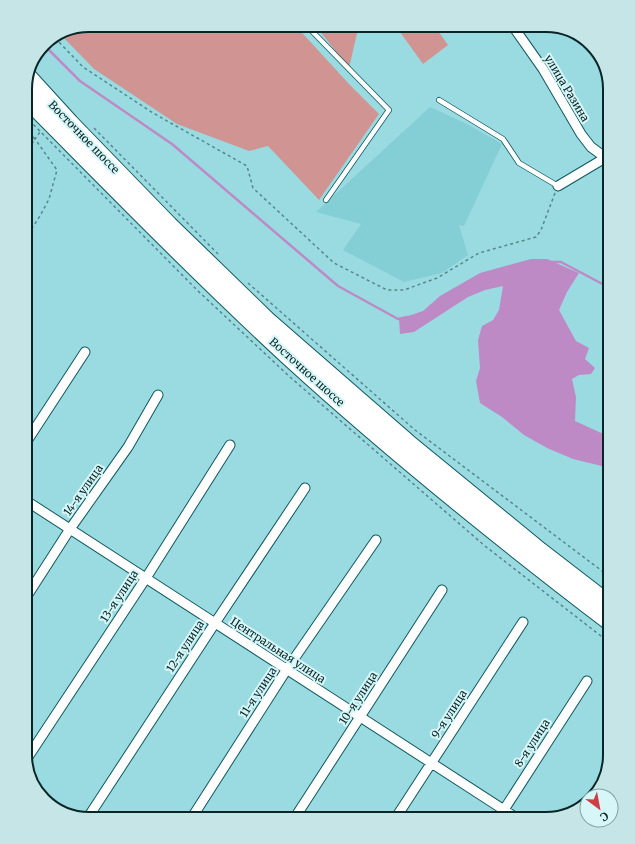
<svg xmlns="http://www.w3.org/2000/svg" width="635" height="844" font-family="Merriweather,serif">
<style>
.built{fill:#83cfd5}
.green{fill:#d09592}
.water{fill:#be8ac5}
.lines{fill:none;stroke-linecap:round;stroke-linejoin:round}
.stream{stroke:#be8ac5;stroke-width:2.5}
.lane-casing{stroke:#10585e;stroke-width:6}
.street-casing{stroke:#10585e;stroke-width:11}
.highway-casing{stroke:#10585e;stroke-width:19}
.path{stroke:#56878b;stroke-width:1.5;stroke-dasharray:3 3;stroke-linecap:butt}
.lane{stroke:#fff;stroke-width:4.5}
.street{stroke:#fff;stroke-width:9}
.highway{stroke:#fff;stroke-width:17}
.labels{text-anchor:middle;stroke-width:4;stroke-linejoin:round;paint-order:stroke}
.street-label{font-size:11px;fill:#092527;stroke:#d6f6f8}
.rim{fill:none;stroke:#092527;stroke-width:2}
</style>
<rect width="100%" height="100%" fill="#99dbe1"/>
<path class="built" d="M430,107l37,17 35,20 -38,82 -5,-1 9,30 -26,18 -38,9 -61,-32 18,-26 -45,-12z"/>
<path class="green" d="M89,25h206l54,59 30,30 -60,86 -51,-54 -19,5 -72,-27 -83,-55 -33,-34z
M315,25h44l-10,43z
M395,25h39l14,20 -25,19z"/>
<path class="water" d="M547,259l32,14 -12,19 -8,18 17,31 13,7 -4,11 10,9 -4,6 -12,1 -7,4 4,18 -1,24 35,16v31l-37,-9 -26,-11 -23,-13 -22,-18 -22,-14 -4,-22 4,-13 -2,-28 4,-14 11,-6 6,-10 4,-24 -18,4 -17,7 -54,35 -14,2 -1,-15 24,-8 17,-15 40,-23 51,-14z"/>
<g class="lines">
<path class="stream" d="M44,45l36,36 92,63 166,142 60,33 9,-2
M551,262h10l49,26"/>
<defs>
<path id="lane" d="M306,25l83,85 -63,90
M439,100l64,39 16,24 39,23"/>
<path id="street" d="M512,25l31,44 38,65 10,13 15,11
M558,186l52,-31
M25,444l60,-92
M25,500l493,319
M25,599l45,-70 58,-82 30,-52
M26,760l120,-182 84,-133
M87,819l128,-196 90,-135
M191,819l96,-150 89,-129
M294,819l148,-229
M395,819l128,-197
M498,819l89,-138"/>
<path id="highway" d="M29,78l41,45 99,102 100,97 139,121 132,108 70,54
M25,97c87,88 174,177 265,261 102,93 210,180 320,264"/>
</defs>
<use href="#lane" class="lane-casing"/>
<use href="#street" class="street-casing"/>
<use href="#highway" class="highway-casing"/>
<path class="path" d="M55,38l28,29 70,46 94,53 6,22 81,75 53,27h17l33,-12 42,-25 57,-16 5,-7 14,-37
M25,116l172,174 93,87 195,169 125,97
M94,128l124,126
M25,154l10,-15 -10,-10
M25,239l15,-23 9,-17 8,-29 -22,-31 5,-7
M248,283l167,147 195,147"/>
<use href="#lane" class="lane"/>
<use href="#street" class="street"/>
<use href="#highway" class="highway"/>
</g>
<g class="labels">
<g class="street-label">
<text transform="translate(567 88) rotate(59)" y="4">улица Разина</text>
<text transform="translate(84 137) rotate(46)" y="4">Восточное шоссе</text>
<text transform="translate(307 372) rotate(42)" y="4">Восточное шоссе</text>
<text transform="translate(83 490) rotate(-55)" y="4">14-я улица</text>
<text transform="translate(119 596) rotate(-57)" y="4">13-я улица</text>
<text transform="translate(185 646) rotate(-57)" y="4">12-я улица</text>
<text transform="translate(278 650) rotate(33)" y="4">Центральная улица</text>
<text transform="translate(258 692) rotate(-57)" y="4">11-я улица</text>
<text transform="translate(358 698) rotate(-57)" y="4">10-я улица</text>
<text transform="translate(449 714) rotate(-57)" y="4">9-я улица</text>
<text transform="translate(532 743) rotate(-57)" y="4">8-я улица</text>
</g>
</g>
<path d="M0 0H635V844H0ZM89 32H546A57 57 0 0 1 603 89V755A57 57 0 0 1 546 812H89A57 57 0 0 1 32 755V89A57 57 0 0 1 89 32Z" fill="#c6e5e7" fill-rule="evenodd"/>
<path class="rim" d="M89 32H546A57 57 0 0 1 603 89V755A57 57 0 0 1 546 812H89A57 57 0 0 1 32 755V89A57 57 0 0 1 89 32Z"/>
<g transform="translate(599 808) rotate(148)"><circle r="19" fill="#d6f6f8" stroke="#84a2a4"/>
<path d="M0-3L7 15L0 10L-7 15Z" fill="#ce3e45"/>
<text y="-6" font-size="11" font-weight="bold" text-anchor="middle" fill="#092527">С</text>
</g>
</svg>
